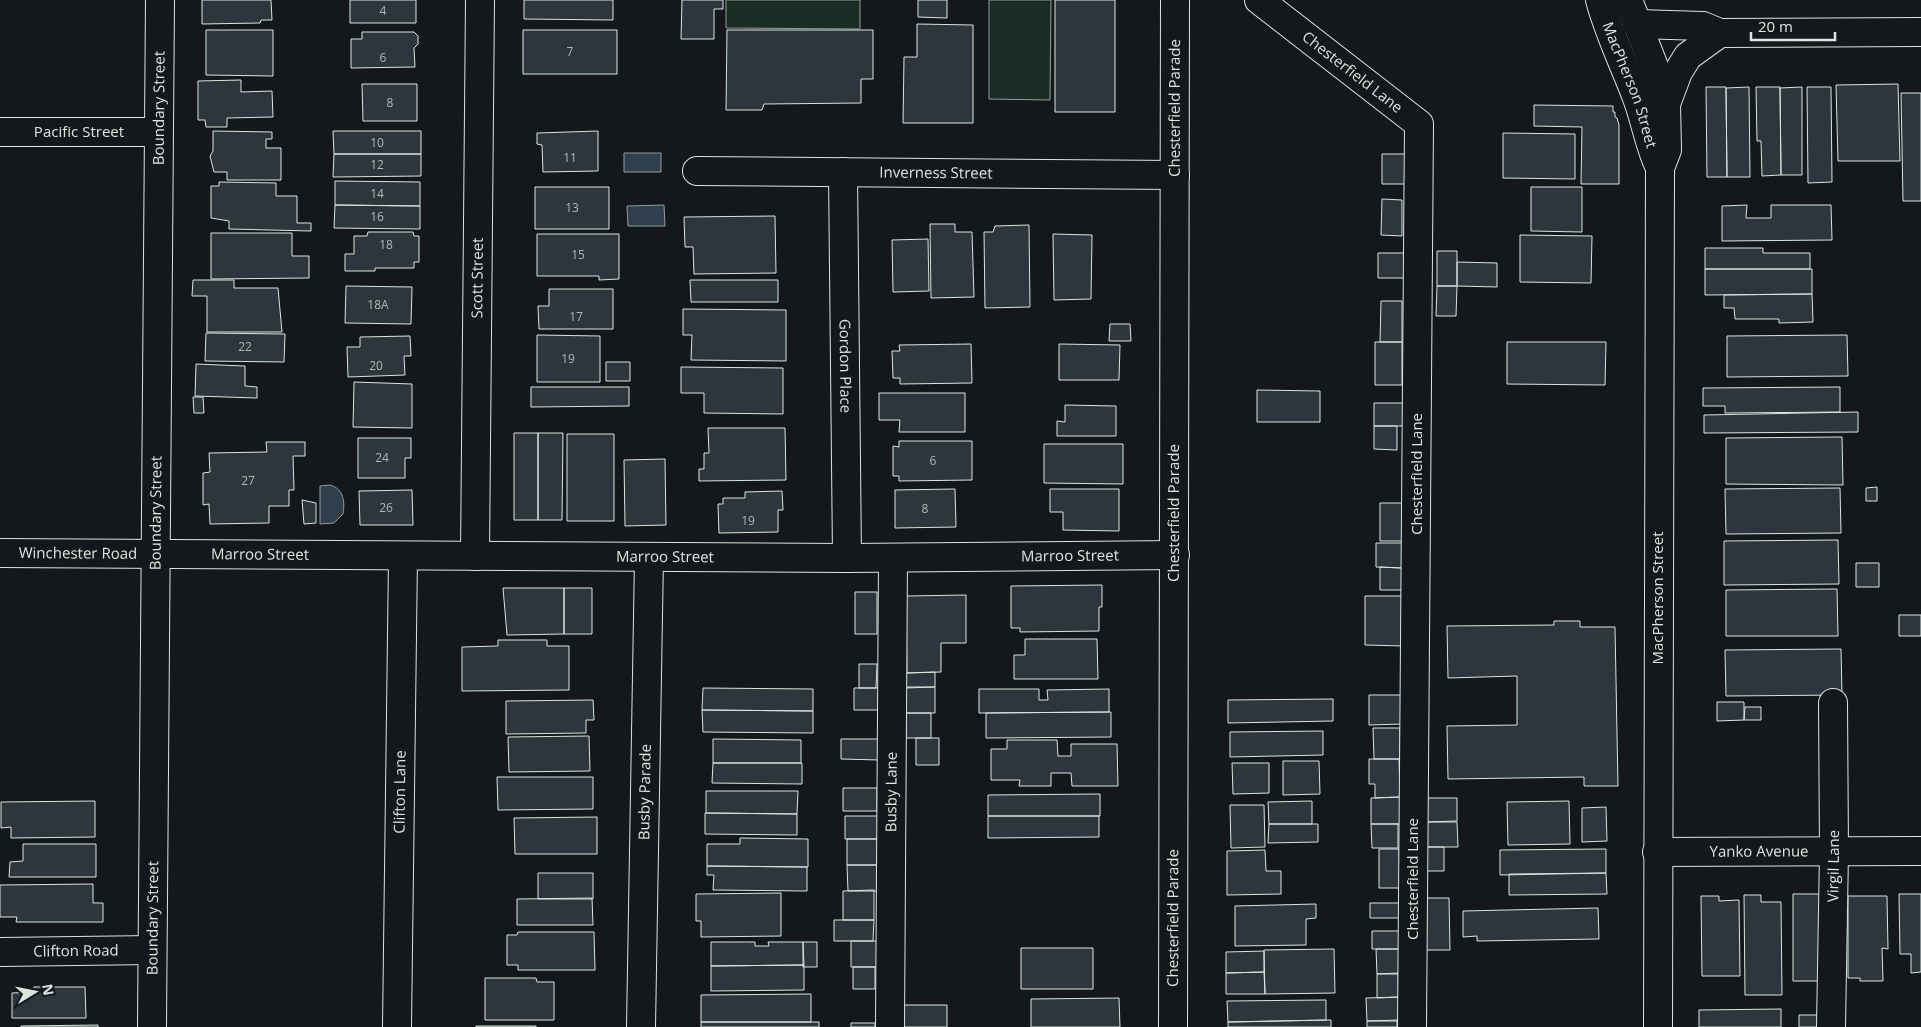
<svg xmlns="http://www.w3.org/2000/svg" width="1921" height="1027" font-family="'Open Sans',sans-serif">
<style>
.green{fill:#1a2d24;stroke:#939e99}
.water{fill:#2f3f4d;stroke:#939e99}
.building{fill:#2c363c;stroke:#d8e6dc}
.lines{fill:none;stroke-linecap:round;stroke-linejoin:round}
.minor-casing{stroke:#d8e6dc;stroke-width:30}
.major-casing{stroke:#d8e6dc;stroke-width:30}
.minor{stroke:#14181c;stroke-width:28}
.major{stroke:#14181c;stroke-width:28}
.labels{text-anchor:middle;stroke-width:4;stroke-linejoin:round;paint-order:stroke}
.number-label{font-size:12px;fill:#adbab4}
.street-label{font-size:15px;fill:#d8e6dc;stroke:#14181c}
</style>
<rect width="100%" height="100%" fill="#14181c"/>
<path class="green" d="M726,0h134v29l-134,-1z
M989,0h62l-1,100 -61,-1z"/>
<path class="water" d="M624,153h37v19h-37z
M664,205l1,21h-37l-1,-20z
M330,485c14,4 15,17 13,29l-9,9 -14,1v-38z"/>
<path class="building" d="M202,0h69l1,20h-11l-1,3 -58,1z
M350,0h66v23h-66z
M524,0h89v20l-89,-1z
M682,0h41v9h-9v30h-33z
M918,0h29v18l-29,-1z
M1055,0h60v112h-60z
M917,24l56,1v98h-70l1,-66h13z
M206,30h67v46l-67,-1z
M523,30h94v44h-94z
M727,30h146v49h-12v24l-97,1 -2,6h-36z
M362,32h52l4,4v8l-4,4 1,19 -64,1v-29h11z
M241,80v12l31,-1 1,26 -46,1v9h-21l-1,-7h-7v-39z
M362,84h55v37h-54z
M1898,84l2,77h-62l-2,-76z
M1706,87h20l1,90h-20z
M1749,87l1,90h-23l-1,-89z
M1756,87h24l1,88 -19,1 -1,-35h-4z
M1802,87v88h-21l-1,-87z
M1807,87h24l1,95 -24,1z
M1901,93h20v108h-18z
M1534,105l79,1v6h2v5l2,1 2,7v59h-38l1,-57 -48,-1z
M213,131l59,1v7h-6v9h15v32h-54v-8h-13l-4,-16 3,-5z
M333,131h88v23h-87z
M598,131v40l-55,1 -1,-27 -5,-1v-11z
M1503,133l72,1v45l-72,-1z
M334,154h87v22l-88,1z
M1382,154h24v30h-24z
M335,181l85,1v24l-85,-1z
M219,182l57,1v13h21v27h14v8l-82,-2v-8l-18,-3v-32h8z
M535,187h74v42h-74z
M1531,187h51v45l-51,-1z
M1382,199l20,1v36l-21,-1z
M335,205l85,1v23l-86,-1z
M1747,205l-1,13h25v-13h60l1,35 -110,1v-35z
M775,216l1,57 -82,1 -1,-27h-8l-1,-30z
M930,224h25v8h17l2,65 -43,1z
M1029,225l1,82 -45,1 -1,-76h9l2,-6z
M368,232h45l1,4h5v26h-5v6h-39v3h-30v-17h9v-18h13z
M211,233h81v23h17v22l-98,1z
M537,234h82v45l-20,1v-4h-62z
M1053,234l39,1 -1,64 -37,1z
M1520,235l72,1 -1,47 -71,-1z
M928,239l1,52 -36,1 -1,-52z
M1705,248h58v5h47v16h-105z
M1437,251h20v35h-20z
M1378,253h26v25h-26z
M1457,262l40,1v24l-40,-1z
M1705,269h107v25l-107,1z
M193,280h41v8h44l4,44h-75v-36h-15z
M690,280h88v22h-87z
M346,286l66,1 -1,37 -66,-1z
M1437,286h20l-1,30h-20z
M549,289h64v40h-74l-1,-23h11z
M1812,294l1,28 -34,1v-4h-44l-1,-11h-10v-13z
M1381,301h21v41h-22z
M683,309l103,1v51l-95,-1 1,-25h-9z
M1110,324h20l1,17h-22z
M206,333l79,1 -1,28 -79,-1z
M537,335l63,1v46h-63z
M1847,335l1,41 -121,1v-41z
M410,336l1,20h-7l1,19 -57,2 -1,-30h13v-10z
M1375,342h27v43h-27z
M1507,342h99l-1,43 -98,-1z
M971,344l1,39 -72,1v-6h-7l-1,-27h8l-1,-6z
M1059,344l61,1 -1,35h-60z
M606,362h24v19h-24z
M196,364l49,2v20l12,1v11l-62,-2z
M681,367l102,1v46l-79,-1v-20h-23z
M354,382l58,2v44l-59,-1z
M531,387h98v19l-98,1z
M1840,387v25l-115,1v-7h-22v-18z
M1257,390l63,1v31h-63z
M879,393h86v39h-66l1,-12h-21z
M193,397h10l1,16h-10z
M1374,403h30v23h-30z
M1065,405l51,1v30h-59v-15l8,1z
M1858,412v20l-154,1v-18z
M1374,426h23v24l-23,-1z
M708,428h77l1,52 -87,1v-12h5v-16h5z
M514,433h24v87h-24z
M538,433h25l-1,87h-24z
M567,434h47v87h-47z
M1842,437l1,48 -117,-1v-46z
M358,438h53v20h-6v20h-47z
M899,441h73v39l-73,1v-5h-6v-30l6,1z
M266,442h39v14h-12l1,34h-5v16h-20v17l-59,1 -1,-20 -6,1v-32l7,-1 -1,-19 58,-1z
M1044,444h79v40l-79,-1z
M665,459l1,66 -41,1 -1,-66z
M1877,487v14h-11v-13z
M1840,488l1,45 -115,1 -1,-45z
M955,489l1,38 -61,1v-38z
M1050,489h69v42l-56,-1v-18h-13z
M412,490l1,35h-53l-1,-34z
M782,491l1,19h-5v22l-59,1 -1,-29h5v-6h22v-6z
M302,500l14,3v20l-12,1z
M1380,503h24l-1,38h-23z
M1838,540l1,44 -115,1v-44z
M1376,543h26v25l-26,-1z
M1856,563h23v24h-23z
M1380,567l22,1v22h-22z
M1102,585v22h-3v24l-79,1v-4h-9v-42z
M503,588h61v46l-57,1z
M564,588h28v46h-28z
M1837,589l1,47h-112v-46z
M855,592h22v42h-22z
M966,595v48h-25v29l-34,1 -1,-77z
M1365,596h39v50l-39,-1z
M1899,615h22v21h-22z
M1554,621h26v6h35l3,159h-34v-9l-136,2 -1,-53 70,-1v-49l-69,2 -1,-52 107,-1z
M1025,639h72l1,40h-84v-24h11z
M498,640h49v6h22v44l-107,1v-44l36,-1z
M1841,649l1,46 -116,1 -1,-46z
M859,664h18l-1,24h-17z
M935,672v15l-31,1v-15z
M905,687h30v26h-30z
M703,688l110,1v22l-111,-1z
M854,688h25l1,22h-26z
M979,689h60v11h9l-1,-10 62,-1v23l-130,1z
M1369,695h34v29l-34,1z
M1333,699v22l-105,2v-23z
M593,700l1,20h-8v13l-80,1v-33z
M1717,702h27v18l-27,1z
M1745,707h16v13h-17z
M702,710l111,1v22l-110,-1z
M1109,712h2v25l-125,1v-25z
M905,713h26v25h-25z
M1373,728h27v31h-26z
M1323,731v24l-93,2v-25z
M589,736l1,35 -81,1 -1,-35z
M916,738h23v27h-23z
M713,739l88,1v23h-88z
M841,739h39v21l-39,-1z
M1007,740h50l1,16h13v-12h46l1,42h-46l-1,-13h-20v13h-32l1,-6h-29v-31h16z
M1369,759h30l1,38 -25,1v-14h-6z
M1283,761h36l1,33 -37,1z
M713,763h89v21l-90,-1z
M1232,763h37v30l-36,1z
M497,777h96v32l-95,1z
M843,788h34v23h-34z
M706,791h92l-1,23 -91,-1z
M1100,794v22h-112v-21z
M1400,797v27h-29v-26z
M1425,798h32v23l-31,1z
M95,801v36l-84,1v-11l-10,1v-26z
M1312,801v23h-43l-1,-22z
M1569,801l1,43 -62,1 -1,-43z
M1230,805h34l1,42 -34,1z
M1606,807l1,34 -25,1v-34z
M705,813l92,1v21l-92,-1z
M845,816h33v23h-33z
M988,816h111v21l-111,1z
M597,817v37h-82l-1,-36z
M1426,822h31l1,25h-32z
M1269,824h49v18l-50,1z
M1371,824h27v24h-26z
M740,838l68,1v28l-101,-1v-22h33z
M847,839h31v26h-31z
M23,844h73v33h-87l1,-15 13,-1z
M1427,847h17v24h-17z
M1379,849h20l1,39h-21z
M1606,849v24l-106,2v-25z
M1265,850l1,21h15v23l-54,1v-44z
M847,865h30v26h-29z
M707,866l100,1v24l-94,-1 1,-15h-7z
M538,873h55v26h-55z
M1606,873l1,21 -98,1v-21z
M93,884v19h10v19h-87l1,-5h-17v-32z
M874,890v30h-31v-29z
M781,893v43l-80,1v-16h-5v-27z
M1793,894h36l1,87h-37z
M1899,894h22v78l-10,1v-19h-11z
M1744,895h17v7h20l1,93h-37z
M1701,896h18v5l20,-1 1,76h-38z
M1848,896h39l1,53 -6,-1 1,33h-23v-3h-12z
M592,898l1,27h-76v-26z
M1425,898h24l1,52h-25z
M1370,903h29v15h-29z
M1316,904v14l-10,1v26l-71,1v-40z
M1598,908l1,31 -122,2v-5l-14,1v-26z
M834,920h40l-1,21h-39z
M1372,931h27v18h-27z
M518,932h76l1,38h-77v-5h-11v-30h10z
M851,941h28v26h-28z
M711,942h44v4h14l-1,-4h35l1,23 -93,1z
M803,942h14v25h-14z
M1021,948h72v41h-72z
M1334,949l1,44 -70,1 -1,-44z
M1376,949h23v24l-22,1z
M1264,951v21l-38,1v-21z
M804,965v25l-93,1v-25z
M853,967h22v22h-22z
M1264,972l1,22h-39v-21z
M1377,974h21l1,23 -22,1z
M485,978h51l1,4h17v38h-69z
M34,987h51l1,31h-74v-25l22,-1z
M811,994v28h-110v-27z
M1399,997v23l-32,1 -1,-23z
M1119,998l1,29h-89v-28z
M1326,1000v20l-98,2 -1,-21z
M901,1005h46v22h-46z
M1781,1009v18h-82v-17z
M1799,1015h25v12h-25z
M1331,1020v7h-103v-5z
M1367,1021h30v6h-30z
M701,1022h118v5h-118z
M851,1023h24v4h-24z
M98,1025v2h-77v-1z
M476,1026h60v1h-60z"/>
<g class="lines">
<defs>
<g id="minor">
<path id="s1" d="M1259,0l160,124 -7,903"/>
<path d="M1637,24l66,2 17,7 201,-1"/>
<path d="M1666,104l12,-32 10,-16 32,-23"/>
<path id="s2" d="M0,132h158"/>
<path id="s3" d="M697,171l478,4"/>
<path id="s4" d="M843,172l4,386"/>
<path id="s5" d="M0,553l847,5 328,-3"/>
<path id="s6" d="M475,556l5,-556"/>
<path id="s7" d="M1657,852l264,-1"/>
<path id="s8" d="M0,952l152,-2"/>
<path id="s9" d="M152,1027l8,-1027"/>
<path id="s10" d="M397,1027l6,-471"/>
<path id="s11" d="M641,1027l8,-470"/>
<path id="s12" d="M890,1027l3,-469"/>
<path id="s13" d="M1173,1027l2,-1027"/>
<path id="s14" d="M1831,1027l3,-175 -1,-149"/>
</g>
<g id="major">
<path id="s15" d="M1600,0c9,34 25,66 37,98 9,24 12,48 23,70"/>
<path d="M1628,0l30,77 8,27 1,46 -7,18 -2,859"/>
</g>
</defs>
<use href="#minor" class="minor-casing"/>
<use href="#major" class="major-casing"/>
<use href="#minor" class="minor"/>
<use href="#major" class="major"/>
</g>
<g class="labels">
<g class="number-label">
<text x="383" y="15">4</text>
<text x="570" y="56">7</text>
<text x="383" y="62">6</text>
<text x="390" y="107">8</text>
<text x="377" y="147">10</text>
<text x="570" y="162">11</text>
<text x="377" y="169">12</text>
<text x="377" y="198">14</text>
<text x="572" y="212">13</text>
<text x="377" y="221">16</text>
<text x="386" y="249">18</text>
<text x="578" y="259">15</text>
<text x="378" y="309">18A</text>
<text x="576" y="321">17</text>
<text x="245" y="351">22</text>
<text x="568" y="363">19</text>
<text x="376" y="370">20</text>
<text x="382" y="462">24</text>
<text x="933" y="465">6</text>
<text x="248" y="485">27</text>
<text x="386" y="512">26</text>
<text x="925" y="513">8</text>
<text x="748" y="525">19</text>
</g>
<g class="street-label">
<text dy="5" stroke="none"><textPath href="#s1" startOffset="118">Chesterfield Lane</textPath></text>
<text dy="5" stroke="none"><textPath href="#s15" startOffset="90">MacPherson Street</textPath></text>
<text dy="5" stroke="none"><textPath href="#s9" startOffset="919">Boundary Street</textPath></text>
<text dy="5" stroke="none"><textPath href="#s13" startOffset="919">Chesterfield Parade</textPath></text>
<text dy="5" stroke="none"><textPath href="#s2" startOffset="79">Pacific Street</textPath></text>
<text dy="5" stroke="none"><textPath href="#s3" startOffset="239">Inverness Street</textPath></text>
<text dy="5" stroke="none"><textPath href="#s6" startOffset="278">Scott Street</textPath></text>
<text dy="5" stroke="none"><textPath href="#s4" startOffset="194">Gordon Place</textPath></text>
<text transform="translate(1417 474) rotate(-90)" y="5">Chesterfield Lane</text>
<text dy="5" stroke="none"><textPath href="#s9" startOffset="514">Boundary Street</textPath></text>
<text dy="5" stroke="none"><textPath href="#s13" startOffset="514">Chesterfield Parade</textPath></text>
<text dy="5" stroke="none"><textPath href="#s5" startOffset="78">Winchester Road</textPath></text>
<text dy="5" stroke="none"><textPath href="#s5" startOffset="260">Marroo Street</textPath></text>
<text dy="5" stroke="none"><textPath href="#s5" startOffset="1070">Marroo Street</textPath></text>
<text dy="5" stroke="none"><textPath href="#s5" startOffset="665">Marroo Street</textPath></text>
<text transform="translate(1658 598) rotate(-90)" y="5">MacPherson Street</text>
<text dy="5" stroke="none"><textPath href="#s10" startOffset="235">Clifton Lane</textPath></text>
<text dy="5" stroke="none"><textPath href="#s11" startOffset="235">Busby Parade</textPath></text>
<text dy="5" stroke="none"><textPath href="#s12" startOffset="235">Busby Lane</textPath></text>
<text dy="5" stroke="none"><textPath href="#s7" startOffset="102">Yanko Avenue</textPath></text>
<text dy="5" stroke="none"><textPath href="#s14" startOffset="161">Virgil Lane</textPath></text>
<text transform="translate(1413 879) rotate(-90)" y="5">Chesterfield Lane</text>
<text dy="5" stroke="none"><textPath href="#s9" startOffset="109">Boundary Street</textPath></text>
<text dy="5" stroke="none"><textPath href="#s13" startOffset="109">Chesterfield Parade</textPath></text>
<text dy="5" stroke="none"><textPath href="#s8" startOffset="76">Clifton Road</textPath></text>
</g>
</g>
<g transform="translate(35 992) rotate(80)" stroke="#14181c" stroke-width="4" paint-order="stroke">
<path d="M0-4L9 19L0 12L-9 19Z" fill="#d8e6dc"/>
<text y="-8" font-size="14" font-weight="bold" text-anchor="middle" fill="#d8e6dc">N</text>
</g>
<path d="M1751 32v8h84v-8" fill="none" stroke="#d8e6dc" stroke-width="2.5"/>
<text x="1758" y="32" font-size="15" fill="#d8e6dc" stroke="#14181c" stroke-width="4" paint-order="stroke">20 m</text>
</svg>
